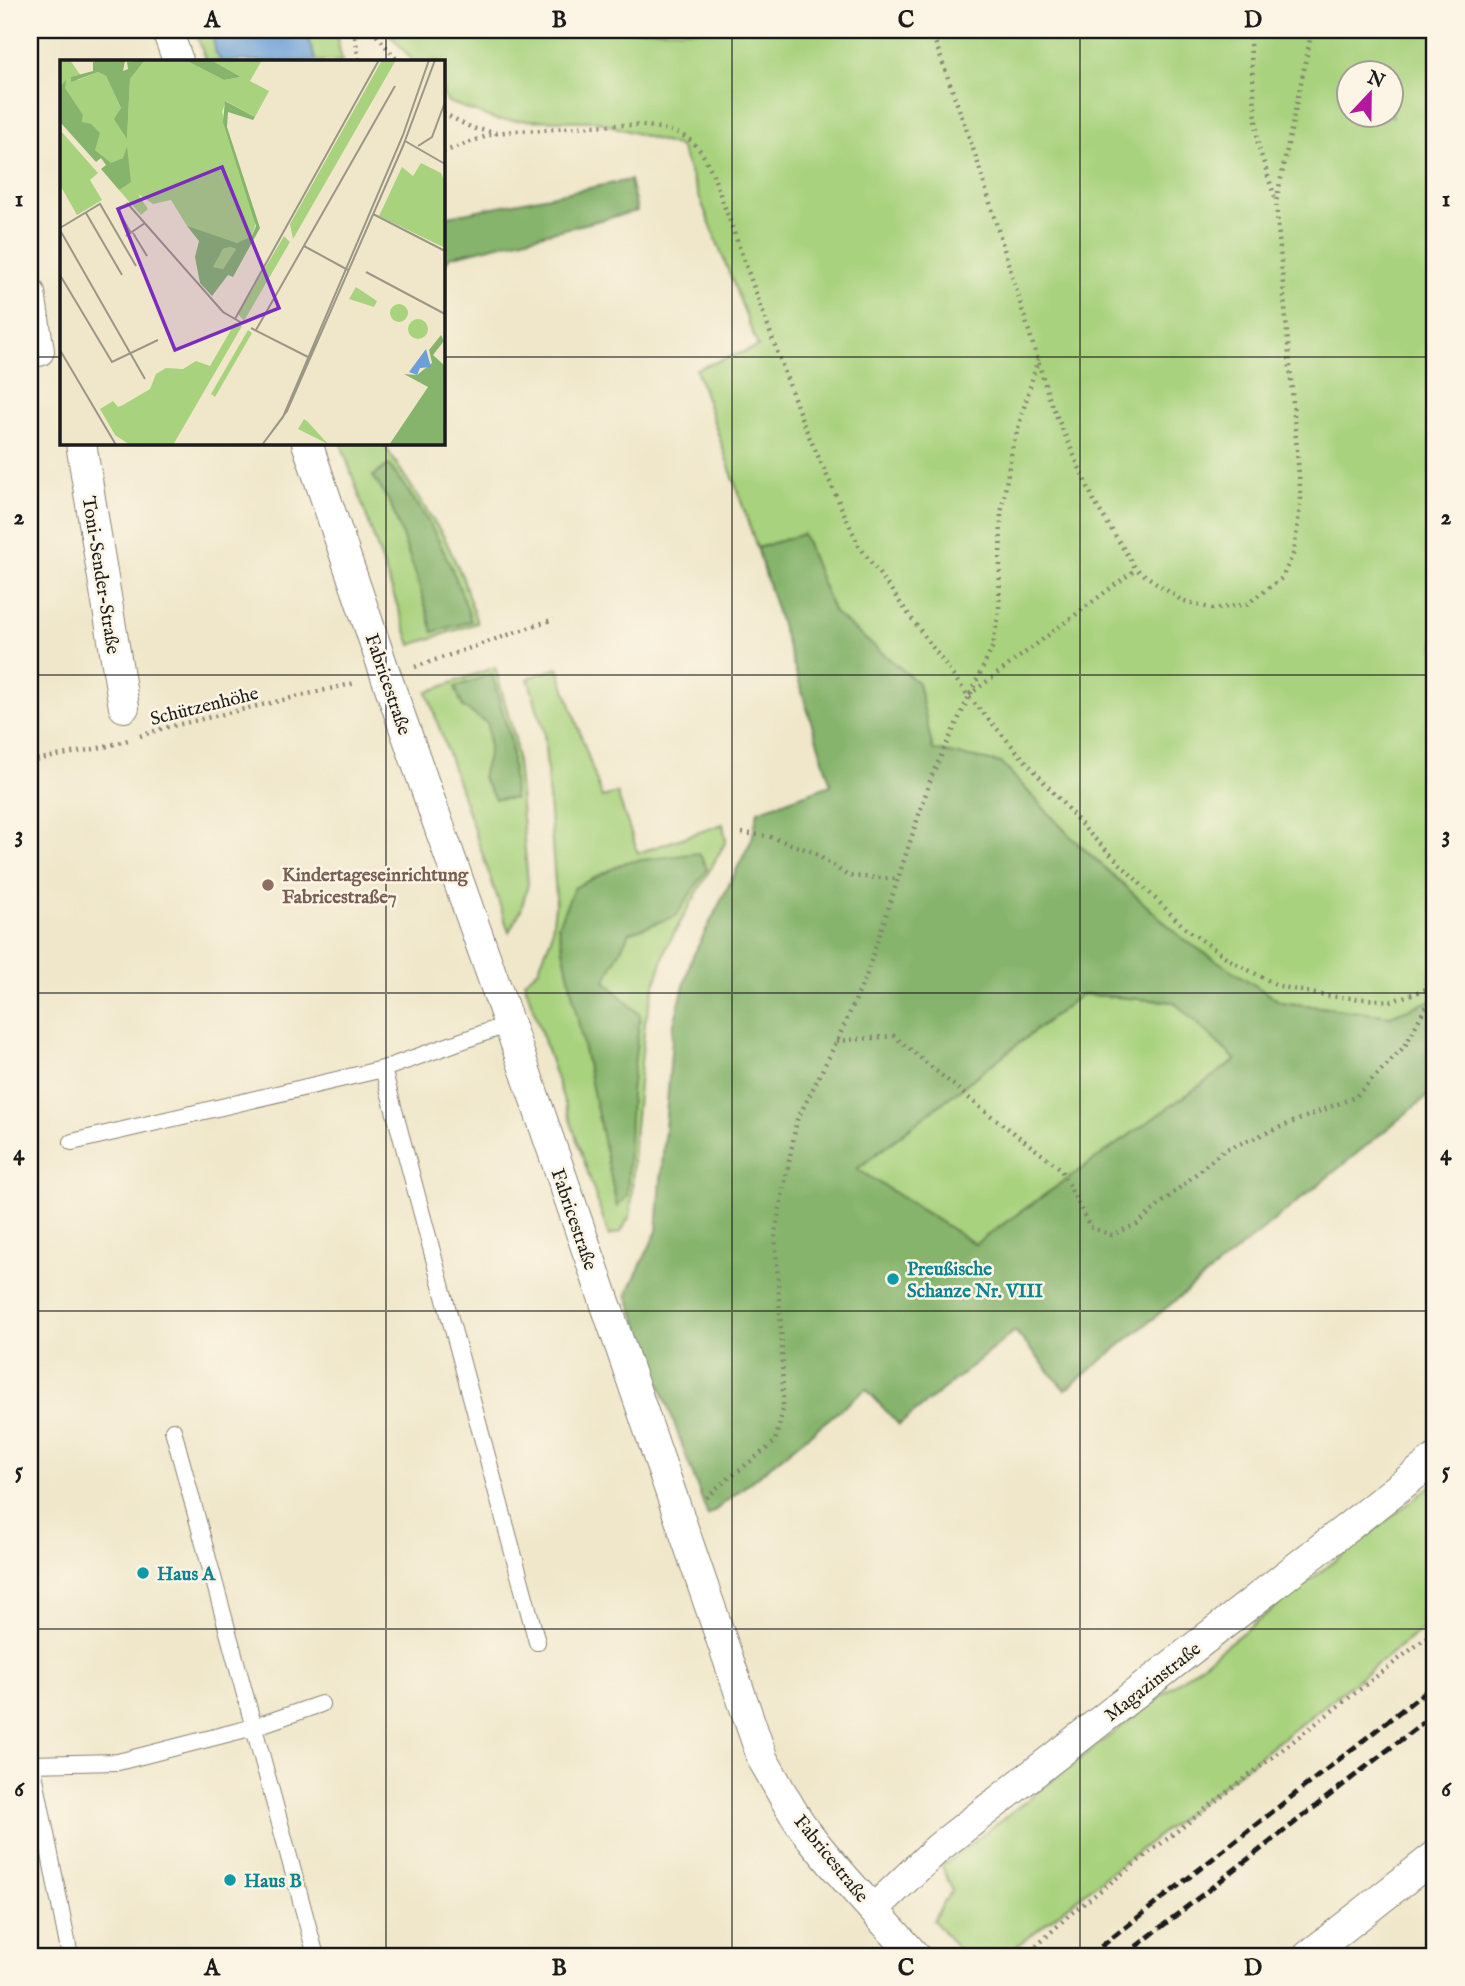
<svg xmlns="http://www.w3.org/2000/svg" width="1465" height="1986" font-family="'IM FELL English',serif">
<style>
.green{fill:#a8d27d;stroke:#62774c;stroke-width:2;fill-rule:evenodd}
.forest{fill:#86b46c;stroke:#516844;stroke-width:2;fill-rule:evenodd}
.water{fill:#6b9fd7;stroke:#445e7a;stroke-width:2}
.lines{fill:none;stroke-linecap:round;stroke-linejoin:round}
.lane-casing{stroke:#868274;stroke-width:18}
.street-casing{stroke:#868274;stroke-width:32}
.path{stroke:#868274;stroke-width:4.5;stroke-dasharray:2 5;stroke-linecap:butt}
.lane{stroke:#fff;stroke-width:16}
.street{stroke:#fff;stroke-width:30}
.rail{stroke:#1c1c1c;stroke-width:5;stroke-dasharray:10 5;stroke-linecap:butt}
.grid{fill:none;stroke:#1c1c1c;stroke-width:2;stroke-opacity:0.55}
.education-dot{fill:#8d6e63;stroke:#fcf5e5;stroke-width:2.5}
.culture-dot{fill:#0f9aa8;stroke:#fcf5e5;stroke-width:2.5}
.labels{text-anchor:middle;stroke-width:5;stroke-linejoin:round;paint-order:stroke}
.street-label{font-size:19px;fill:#1c1c1c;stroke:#fcf5e5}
.education-label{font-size:19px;font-weight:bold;fill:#785e54;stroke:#fcf5e5;text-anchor:start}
.culture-label{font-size:19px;font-weight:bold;fill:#0d838f;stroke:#fcf5e5;text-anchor:start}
.inset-road{fill:none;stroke:#9b9685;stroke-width:2}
.view{fill:#7b2cbf;fill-opacity:0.15;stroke:#7b2cbf;stroke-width:3.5}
.inset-edge{fill:none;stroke:#1c1c1c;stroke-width:3.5}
.neatline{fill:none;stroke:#1c1c1c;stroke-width:2.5}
.grid-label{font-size:23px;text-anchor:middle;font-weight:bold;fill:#1c1c1c}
</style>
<rect width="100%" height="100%" fill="#fcf5e5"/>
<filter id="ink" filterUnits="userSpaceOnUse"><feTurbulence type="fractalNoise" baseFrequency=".0143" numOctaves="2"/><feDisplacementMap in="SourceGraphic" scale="14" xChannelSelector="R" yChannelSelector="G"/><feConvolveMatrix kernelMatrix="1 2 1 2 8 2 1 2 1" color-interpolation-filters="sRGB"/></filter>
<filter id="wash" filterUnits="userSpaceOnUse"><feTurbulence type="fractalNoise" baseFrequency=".00686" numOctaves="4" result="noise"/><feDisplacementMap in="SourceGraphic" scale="28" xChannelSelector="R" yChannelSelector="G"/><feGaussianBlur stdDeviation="1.57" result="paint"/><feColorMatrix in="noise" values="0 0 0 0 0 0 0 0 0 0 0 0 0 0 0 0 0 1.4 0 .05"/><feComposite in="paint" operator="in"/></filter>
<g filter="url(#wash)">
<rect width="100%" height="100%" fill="#f0e7cb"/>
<path class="green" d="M195,30h140l7,31h-136z
M386,30h1049v969l-45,17 -109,-14 -98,-63 -111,-101 -71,-75 -69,-13 -14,-67 -84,-70 -31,-78 -46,13 -61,-179 62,-22 -78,-200 -84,-26 -99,-1 -49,-18 -5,-7v-34h-30zM1350,74h42v42h-42z
M341,443h42l61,94 18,39 15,47 -66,22z
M495,667l20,72 13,145 -7,26 -12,22 -82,-240z
M558,668l44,129 15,-4 21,60 85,-29 3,17 -59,105 -12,38 -10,38 -11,115 -3,77 -10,18 -12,4 -85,-255 14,-11 13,-32 5,-40 -12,-167 -16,-53z
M1082,994l92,8 62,58 -261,184 -118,-75z
M1435,1483v136l-431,337h-40l-31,-36 19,-30 -10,-24z"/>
<path class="forest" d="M630,180l7,31 -187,46 -7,9v-49z
M389,465c13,18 27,36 38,55 19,32 33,66 44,101l-38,11 -16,-54 -26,-73 -18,-29z
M803,534l31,79 84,70 15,67 68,13 71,75 111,101 98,63 109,14 45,-17v91l-370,300 -50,-59 -116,94 -33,-36 -158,127 -81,-222 30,-63 16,-204 18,-67 61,-121 6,-28 73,-26 -74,-237zM1082,994l92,8 62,58 -261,184 -118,-75z
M492,674l19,68 3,57h-19l-13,-22 7,-25 -1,-28 -25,-17 -8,-20z
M699,853l8,16 -31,47 -47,17 -24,48 35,34 -9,77 -4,104 -10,11 -59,-282 16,-37 52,-26z"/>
<path class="water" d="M211,30h94l11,31h-95l-5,-8z"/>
</g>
<g filter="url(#ink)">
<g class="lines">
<defs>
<path id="lane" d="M383,1069l154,573
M72,1142l311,-73 126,-45
M173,1430l143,526
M32,1763l38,193
M30,1764l88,-2 136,-35 67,-23"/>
<path id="street" d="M167,30l11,31
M30,293l9,58
M81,443l43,264
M307,443l79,233 123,348 254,736c14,23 26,49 42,70 33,44 73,84 110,126
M874,1909l64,-61 497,-389
M1308,1956l127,-100"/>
</defs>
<use href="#lane" class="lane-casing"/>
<use href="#street" class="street-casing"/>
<path class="path" d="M354,30l5,31
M372,30l26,31
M931,30l46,130 73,241 45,102 41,66 45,31 32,9 34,-5 35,-26 12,-26 7,-54 -25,-296 36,-172
M1249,30l9,115 18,56
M443,113l29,15 24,5
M443,152c17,-6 34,-13 51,-18 15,-4 33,-3 49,-4 38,-3 111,-13 144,8 12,8 19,21 25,34l91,251 56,123 109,150 120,136 98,97 47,33 46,24 46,10 67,5 43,-15
M415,667l139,-48
M969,695l167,-126
M140,736l24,-8 191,-45
M30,761l74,-14 24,-7
M742,833l26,3 45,16 35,24 49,3
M837,1041l57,-5 87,72 79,60 30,59 22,8 25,-11 87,-74 131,-53 50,-51 30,-57
M707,1498l11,-11 57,-45 8,-33 -1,-64 -7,-112 22,-113 40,-79 28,-62 67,-204 61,-129 6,-36 2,-96 11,-65 26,-90
M1026,1956l43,-41 366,-284"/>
<use href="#lane" class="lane"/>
<use href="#street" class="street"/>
<path class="rail" d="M1089,1956l346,-272
M1124,1956l311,-243"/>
</g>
</g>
<path class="grid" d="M386,30v31M732,30v1926M1080,30v1926M30,357h31M443,357h992M386,443v1513M30,675h1405M30,993h1405M30,1311h1405M30,1629h1405"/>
<circle class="education-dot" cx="268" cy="885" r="7"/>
<g class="culture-dot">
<circle cx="893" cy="1279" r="7"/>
<circle cx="143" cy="1573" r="7"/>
<circle cx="230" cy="1880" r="7"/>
</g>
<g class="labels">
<g class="street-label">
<text transform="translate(102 575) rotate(81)" y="7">Toni-Sender-Straße</text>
<text transform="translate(389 684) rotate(71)" y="7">Fabricestraße</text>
<text transform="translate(204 705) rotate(-14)" y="7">Schützenhöhe</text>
<text transform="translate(575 1219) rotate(71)" y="7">Fabricestraße</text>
<text transform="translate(1152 1681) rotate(-38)" y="7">Magazinstraße</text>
<text transform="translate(832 1858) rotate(51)" y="7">Fabricestraße</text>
</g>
<g class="education-label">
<text x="282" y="881">Kindertageseinrichtung<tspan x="282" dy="22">Fabricestraße7</tspan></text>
</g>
<g class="culture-label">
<text x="907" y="1275">Preußische<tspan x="907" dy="22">Schanze Nr. VIII</tspan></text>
<text x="157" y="1580">Haus A</text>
<text x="244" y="1887">Haus B</text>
</g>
</g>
<g transform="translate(60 60)">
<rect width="385" height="385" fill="#f0e7cb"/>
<path d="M0,0h10l11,16 -5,-1 2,5 20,-8 8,4 15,32 -3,6 9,24 3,-59 15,-19h40l39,20 17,-3 -30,-17h51l-12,21 19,10 -14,26 -29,-16 -4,11 34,110 -4,14 -14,7 -32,-7 -19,-10 -16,-26 -18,4 -15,-10 10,15 -7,6 -22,-25 7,-6 -3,-26 -12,6 -16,-14 -8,-25 -5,-3 1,-7 -23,-28zM322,0h14l-103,179 -3,-15zM0,70l38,43 -8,7 12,20 -25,15 -17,-30zM361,103l20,10 4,9v66l-66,-32 23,-49 11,9zM224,176l6,6 -46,79 -6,-7zM170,187l6,2 -13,20 -11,-2 11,-18zM296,227l21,14 -3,6 -25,-8zM330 253a9 9 0 1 1 18 0a9 9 0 1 1-18 0ZM348 269a10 10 0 1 1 20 0a10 10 0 1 1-20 0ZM175,263l7,3 -69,119h-43l-15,-10 -15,-26 13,-8 5,6 5,-2 27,-16 6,-15 10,-6 17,1 13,-8 14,5zM188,270l4,3 -37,64 -4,-3zM244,359l4,3 20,22 -30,-15z" fill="#a8d27d"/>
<path d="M40,0l25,1 -2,10 5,-2 -1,-7 18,-2 -15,19 -3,60 -13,-20 7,-11 -15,-32 -8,-4 -27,10v-5l22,-6v-9zM125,0h26l30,17 -17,3zM6,20l-1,8 18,27 -1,7 9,2 9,9 -5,17 16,13 12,-5 4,-11 4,35 -12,8 -18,-21 5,-4 -5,-7 -5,4 -36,-40v-35zM165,41l30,16 -2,3 -25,-8 -1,15 33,101 -27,49 -5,-2 -16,21 -12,-13 -5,-26 4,-16 -12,-15 50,17 15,-7 4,-10 -33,-104zM170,187l6,2 -13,20 -10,-2 10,-18zM381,275l3,6 -11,14 12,11v79h-56l39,-58 -24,-13 13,1 15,-12 -3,-13z" fill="#86b46c" fill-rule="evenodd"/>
<path d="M366,289l5,18 -11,1 -3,7 -8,-3z" fill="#6b9fd7"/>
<path class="inset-road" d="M345,81l40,23M358,86l14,-9 13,-35M67,143l96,109 19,11M58,151l13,22M26,153l36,62M313,154l72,37M0,168l40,-24 36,62M0,170l85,149M73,173l14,23M66,176l19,-13M244,186l44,24M306,212l79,42M0,215l52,87 46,-22M175,259l144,-259M191,268l59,30M196,270l139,-244M0,290l56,95M202,385l25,-34 116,-265 32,-86M202,385l21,-28 120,-282 26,-75"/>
<path class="view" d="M162,107l57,141 -104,42 -57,-141z"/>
<rect width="385" height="385" class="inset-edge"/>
</g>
<rect width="1465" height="1986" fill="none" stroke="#fcf5e5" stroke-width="77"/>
<g transform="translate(1370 94) rotate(22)"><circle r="33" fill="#fcf5e5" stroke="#a29e95" stroke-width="2"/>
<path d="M0-5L12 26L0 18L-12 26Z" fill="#b5179e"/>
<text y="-10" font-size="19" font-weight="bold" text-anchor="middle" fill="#1c1c1c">N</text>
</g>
<rect x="38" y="38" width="1388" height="1910" class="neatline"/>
<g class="grid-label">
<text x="212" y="27">A</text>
<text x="559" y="27">B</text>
<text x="906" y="27">C</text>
<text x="1253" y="27">D</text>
<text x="19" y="206">1</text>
<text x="1446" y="206">1</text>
<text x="19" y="524">2</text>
<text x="1446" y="524">2</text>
<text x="19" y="842">3</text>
<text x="1446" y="842">3</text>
<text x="19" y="1160">4</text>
<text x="1446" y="1160">4</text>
<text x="19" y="1478">5</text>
<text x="1446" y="1478">5</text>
<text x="19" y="1796">6</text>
<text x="1446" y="1796">6</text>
<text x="212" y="1975">A</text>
<text x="559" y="1975">B</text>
<text x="906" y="1975">C</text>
<text x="1253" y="1975">D</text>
</g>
</svg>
